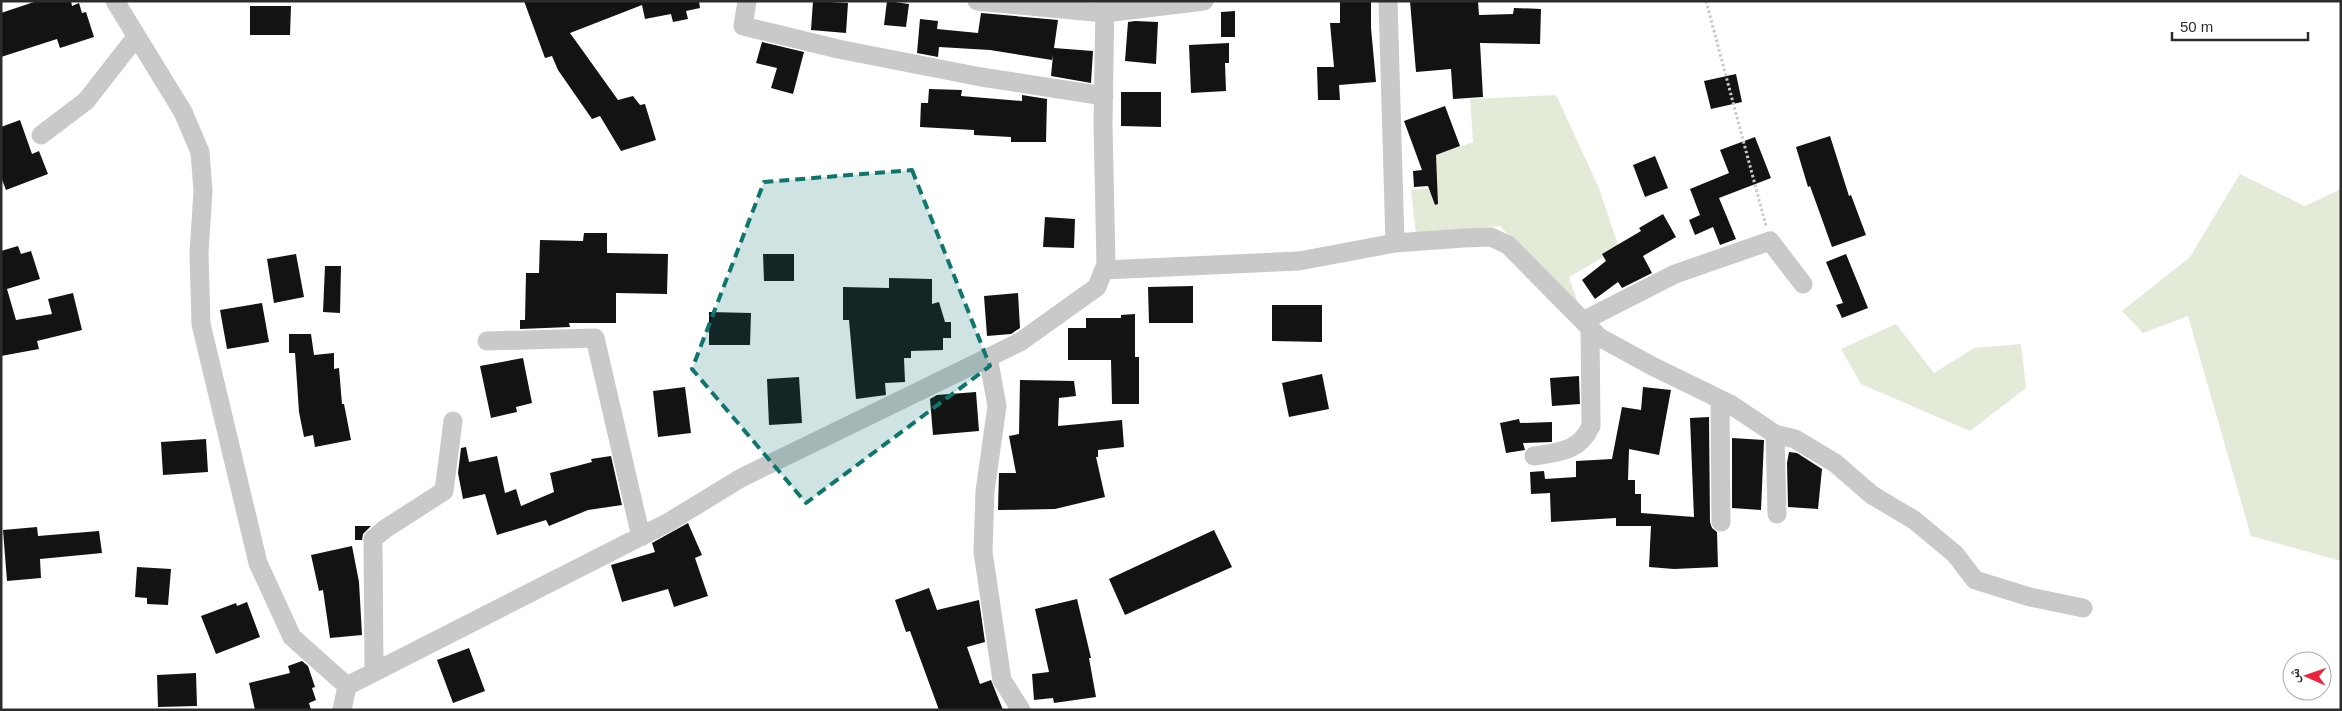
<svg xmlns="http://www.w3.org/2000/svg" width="2342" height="711" font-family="Helvetica,'Noto Naskh Arabic',sans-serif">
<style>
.green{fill:#e3ebd8}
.building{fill:#131313}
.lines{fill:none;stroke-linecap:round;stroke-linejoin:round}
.path{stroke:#c9c9c9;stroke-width:3;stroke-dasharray:2.5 2.5;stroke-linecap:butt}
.street{stroke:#c9c9c9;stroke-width:19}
.marked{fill:#0f766e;fill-opacity:0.2;stroke:#0f766e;stroke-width:4;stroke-dasharray:10 6;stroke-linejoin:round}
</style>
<rect width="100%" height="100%" fill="#fff"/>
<path class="green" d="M1556,95l43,93 20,60 -50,29 11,32 -80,-83 -84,8 -5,-44 22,-2v-32l40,-14 -3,-43z
M2240,174l65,32 36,-17v372l-90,-25 -63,-220 -45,17 -21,-22 68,-54z
M1896,324l38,49 40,-25 47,-4 5,44 -56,43 -109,-47 -20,-35z"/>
<path class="building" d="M37,1h34l1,5 7,-3 3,10 4,-1 8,25 -34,11 -3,-9 -56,18v-44z
M524,1h175l1,7 -14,3 2,8 -15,3 -2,-8 -26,5 -3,-14 -72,28 48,67 15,-4 7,9 5,-1 11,36 -35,11 -21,-35 -8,3 -34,-49 -6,-14 -7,2z
M813,1l35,2 -2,30 -35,-3z
M887,1l22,3 -3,23 -22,-2z
M1340,1h31v27l5,54 -37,3 1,15h-22l-1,-33h17l-4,-44h10z
M1410,1h68l1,14 34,-1 1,-6 27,1 -1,35 -60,-1 3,54 -30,2 -2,-30 -35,3z
M250,6h41l-1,29h-40z
M1235,11v26h-14v-25z
M981,13l77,7 -4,28 39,3 -2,32 -40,-7 2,-21 -1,5 -62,-10 -51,-3 -1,10 -21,-4 3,-34 18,2 -1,8 41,4z
M1135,21l23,1 -2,42 -31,-3 3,-39z
M762,42l42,10 -11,42 -22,-6 6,-20 -21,-5z
M1229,43v20h-4l1,28 -35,2 -2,-48z
M1736,74l6,28 -31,7 -7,-28z
M929,89l33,1 -1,6 61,5v-6l25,4 -1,43h-35v-5l-37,-2v-5l-54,-3 1,-24h7z
M1121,92h40v35l-40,-1z
M1445,106l15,40 -24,9 2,49 -3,1 -7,-19 -14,1 -1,-16 9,-1 -18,-49z
M20,120l12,34 7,-3 9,23 -42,16 -5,-13v-50z
M1830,136l19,60 2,-1 15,40 -34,12 -22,-61 -2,1 -12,-40z
M1755,137l16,41 -52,20 17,41 -16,6 -7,-18 -18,8 -6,-15 11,-5 -10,-26 39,-16 -9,-23z
M1655,156l13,32 -23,9 -12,-32z
M1663,214l13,23 -33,19 9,17 -30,15 -4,-6 -23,17 -13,-19 24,-19 -4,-7 39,-23 -2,-3z
M1045,217l30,2 -1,29 -31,-1z
M584,233h23v20l61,1 -1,40 -51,-1v30h-47l1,4 -50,2v-9h5l1,-47h13l1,-33 43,1z
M18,246l3,8 10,-3 9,28 -33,10 9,31 36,-6 -4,-15 25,-6 9,37 -45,11 2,8 -38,7v-105z
M296,254l8,43 -30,6 -7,-44z
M763,254h31v27h-30z
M1846,254l22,54 -26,10 -6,-13 7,-2 -17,-41z
M325,266h16l-1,47 -17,-1z
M889,278l43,1v25l7,-2 6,20h6v16h-8v12l-32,1v7h-7l1,24 -20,1 1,12 -30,4 -7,-79h-6v-33l46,1z
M1193,286v37h-44l-1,-36z
M1018,293l2,35 -9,6 -24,2 -3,-40z
M262,303l7,39 -42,7 -7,-39z
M1272,305h50v37l-50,-1z
M709,312l42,1 -1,32h-41z
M1135,314v43h4v47h-27l-1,-44h-43v-32h18v-10h35v-3z
M289,334h22l3,21 20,-2v16l5,-1 3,36h2l7,36 -36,7 -2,-12 -9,2 -5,-25 -4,-59h-6z
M523,358l9,45 -16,4 1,5 -26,6 -11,-52z
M1322,374l7,35 -40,8 -7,-34z
M1579,376l1,28 -28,2 -2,-28z
M799,377l3,46 -33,2 -2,-46z
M1020,380l54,1 2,15 -17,2 -1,28 64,-6 2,27 -26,3v7h-2l9,40 -50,12 -57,1 1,-37h17l-7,-37 10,-2z
M685,387l6,46 -33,4 -5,-46z
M1643,387l28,3 -12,65 -30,-6 -1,31h7v14h6v19l53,4 -4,-99 19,-1 1,105 2,6 5,4 1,35 -44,2 -25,-2 2,-41h-35v-8l-65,4 -1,-29 -19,1 -1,-22 14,-1 1,8 31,-2v-16l36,-2 10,-52 19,3z
M976,392l3,39 -46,4 -3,-36 7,-4z
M1519,419l1,4 32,-1v20l-29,1 2,7 -19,3 -6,-30z
M1732,438l32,2 -3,70 -29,-2z
M206,439l2,33 -45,3 -2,-33z
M466,447l3,15 28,-6 8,37 11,-4 5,17 33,-14 -4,-19 42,-11 -1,-3 20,-3 11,49 -34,5 -39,16 -3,-6 -49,15 -12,-41 -22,5 -5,-26 3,-25z
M1789,452l8,1 25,16 -4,40 -30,-2 -1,-44z
M688,523l14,32 -7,3 13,38 -34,11 -6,-18 -46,13 -11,-37 44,-13 -3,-9z
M355,526h16l-8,8 -1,6h-7z
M37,527l1,9 61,-5 3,22 -62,6 1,19 -34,3 -4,-51z
M1214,530l18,37 -107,48 -16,-36z
M352,546l7,36 3,53 -32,3 -7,-48 -4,1 -8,-36z
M137,567l34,2 -3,36 -21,-1v-6l-12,-1z
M929,588l8,22 42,-10 6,42 -18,5 13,37 11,-4 12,30h-64l-29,-79 -4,1 -11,-32z
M1077,599l14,59h-2l7,39 -42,6 -1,-5 -19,2 -2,-26 17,-2 -14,-63z
M247,602l13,35 -44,17 -15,-38 35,-13 1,3z
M469,648l16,43 -32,12 -16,-43z
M302,661l6,5 7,21 -3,1 4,12 -7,3 2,7h-56l-6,-27 41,-10 -2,-7z
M196,673l1,33 -39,1 -1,-32z"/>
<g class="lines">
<path class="path" d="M1706,1l60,225"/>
<path class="street" d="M115,1l68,111 17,40 3,39 -4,62 2,71 57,239 34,74 55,49
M747,1l-4,25 95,23 143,28 123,19
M977,1l128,12 99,-12
M1388,1l7,242
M41,135l45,-34 50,-64
M1104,270l195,-9 96,-18 69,-5 27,-1 17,8 91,92 53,29 78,38 45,30 20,5 40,24 37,32 42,25 41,34 20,26 55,17 53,11
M1583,321l92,-47 95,-33 33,43
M487,341l108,-3 46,199
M988,357l9,49 -12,85 -2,61 19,128 19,30
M1720,400l1,122
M1775,434l2,80
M1534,456c25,-4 45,-4 57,-30l-1,-98
M374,672l-1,-133 12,-10 59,-38 9,-70
M342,710l5,-24 322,-164 72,-44 279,-136 77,-55 9,-23 -3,-141 2,-122"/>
</g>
<path class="marked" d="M912,170l78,196 -184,137 -114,-134 72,-187z"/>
<rect width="2342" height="711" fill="none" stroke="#2c2c2c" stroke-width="5"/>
<g transform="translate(2307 676) rotate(272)"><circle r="24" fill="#ffffff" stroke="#ababab"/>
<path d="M0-4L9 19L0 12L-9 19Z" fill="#ec253c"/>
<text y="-8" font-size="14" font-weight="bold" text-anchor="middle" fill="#2c2c2c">ش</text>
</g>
<path d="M2172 32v8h136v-8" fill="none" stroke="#2c2c2c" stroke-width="2.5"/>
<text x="2180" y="32" font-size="15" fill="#2c2c2c" stroke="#ffffff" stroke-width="4" paint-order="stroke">50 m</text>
</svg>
